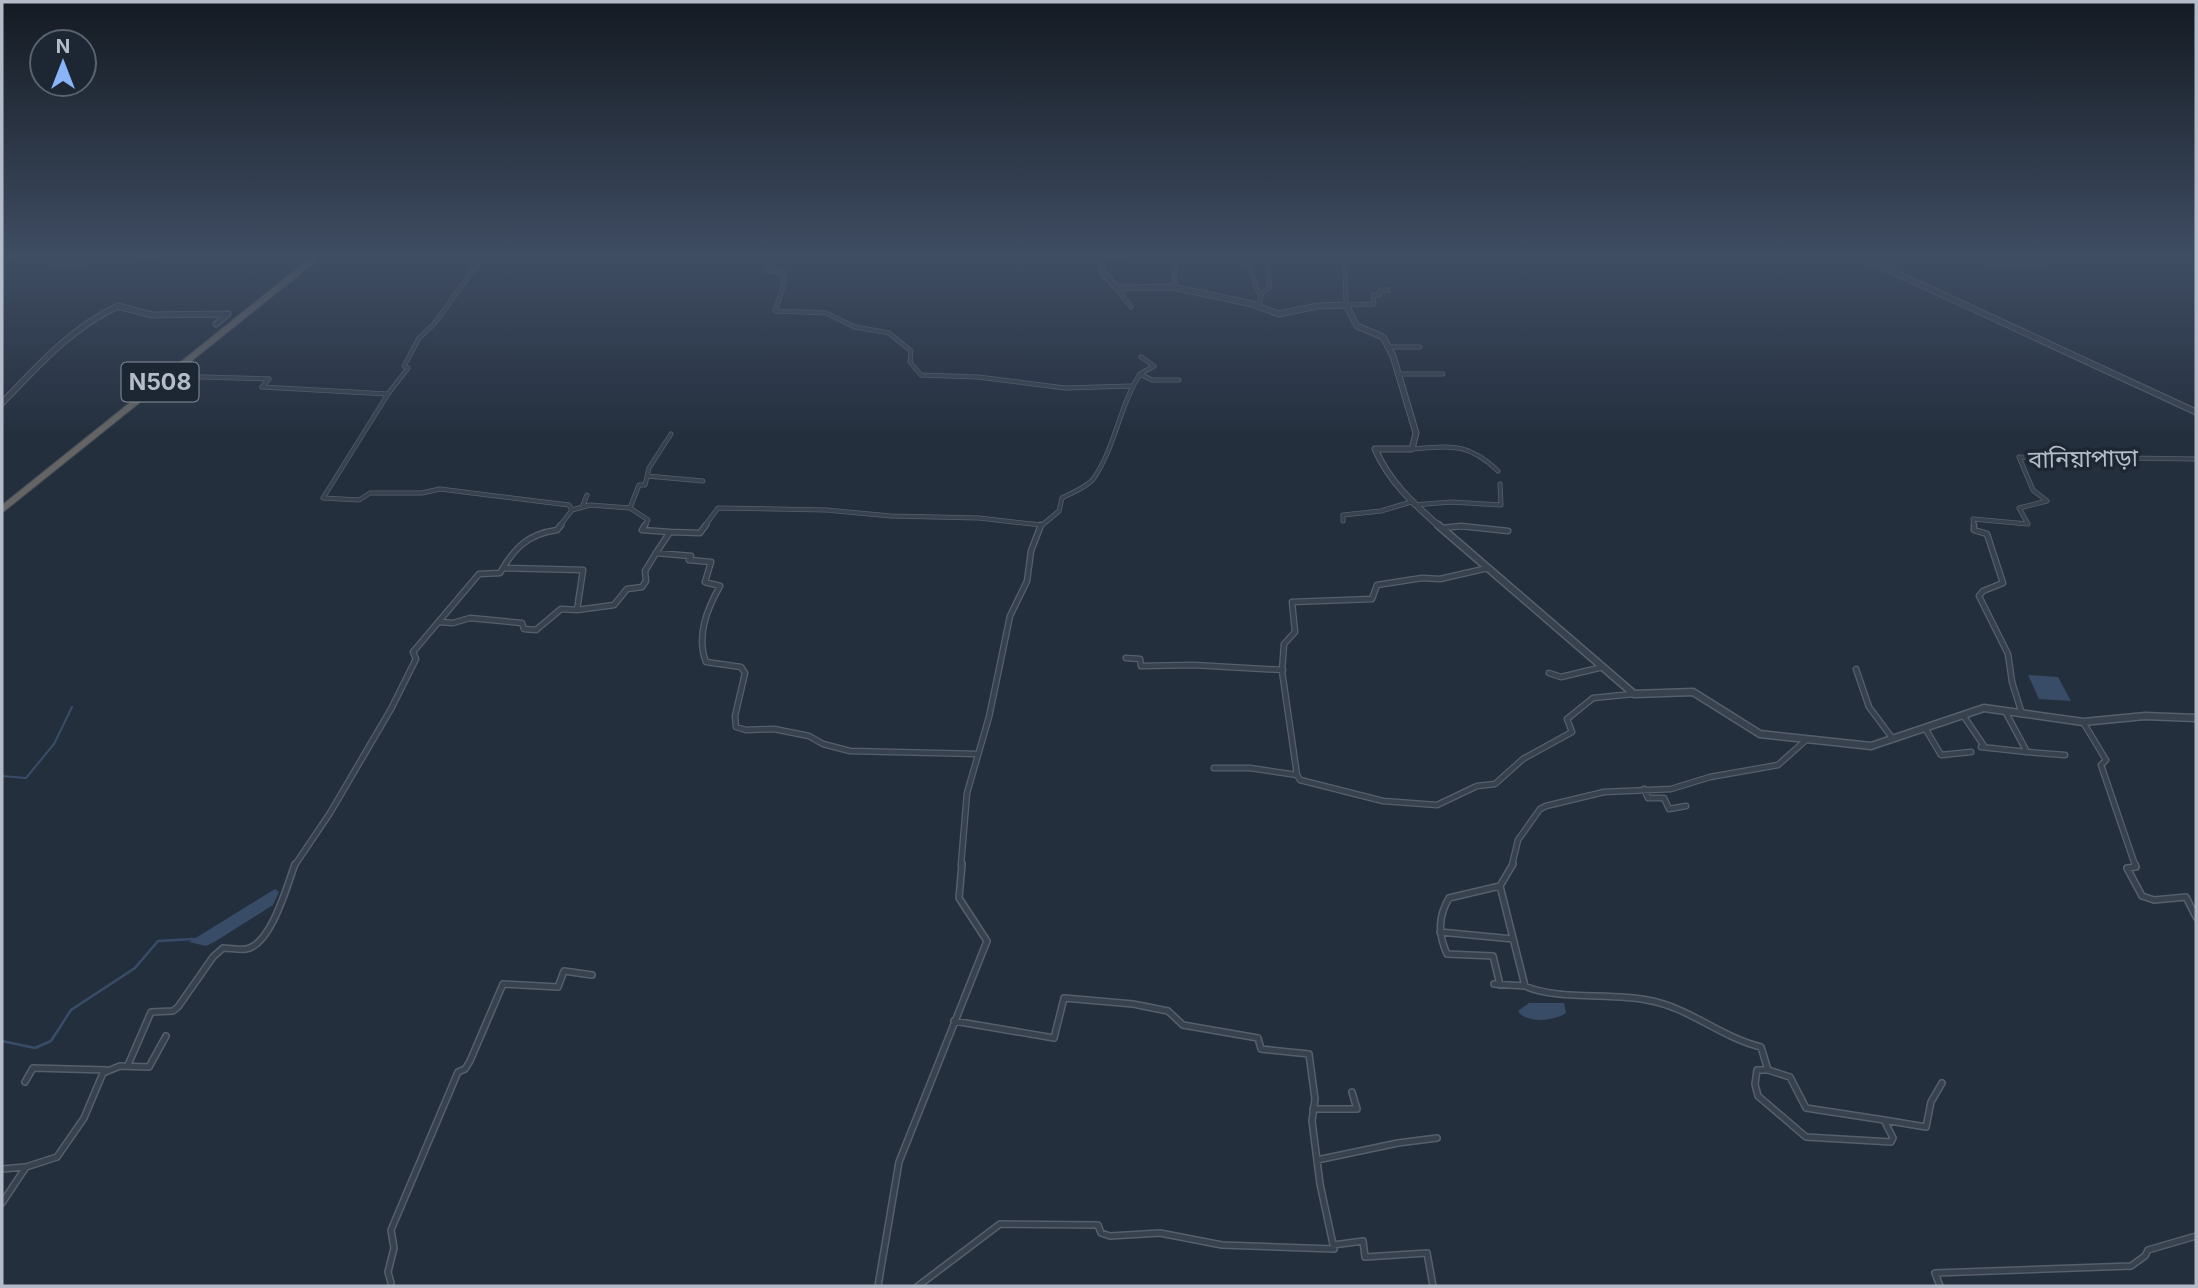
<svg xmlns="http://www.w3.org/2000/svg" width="2198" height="1288" font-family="Inter,'Noto Sans Bengali',sans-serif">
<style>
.water{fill:#394c67}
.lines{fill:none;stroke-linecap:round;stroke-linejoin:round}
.stream-far1{stroke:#394c67;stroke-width:2}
.stream{stroke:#394c67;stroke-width:2.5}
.minor-far2-casing{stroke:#565f6c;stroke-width:5}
.minor-far1-casing{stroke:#565f6c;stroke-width:7}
.minor-casing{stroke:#565f6c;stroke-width:8}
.tertiary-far1-casing{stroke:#565f6c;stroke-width:7}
.tertiary-casing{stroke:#565f6c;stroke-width:9}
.trunk-casing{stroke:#434c59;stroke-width:8}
.minor-far2{stroke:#38414e;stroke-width:3.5}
.minor-far1{stroke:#38414e;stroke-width:4.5}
.minor{stroke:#38414e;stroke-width:5}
.tertiary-far1{stroke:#38414e;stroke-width:5}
.tertiary{stroke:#38414e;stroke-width:6}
.trunk{stroke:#656462;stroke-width:6}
.labels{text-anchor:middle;stroke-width:7;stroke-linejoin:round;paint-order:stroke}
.shield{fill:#1d2633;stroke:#878f9c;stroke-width:2}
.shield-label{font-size:23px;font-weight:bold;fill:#b4bcc9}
.street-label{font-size:24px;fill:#b4bcc9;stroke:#1d2633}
</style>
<rect width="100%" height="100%" fill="#242f3e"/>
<path class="water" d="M1970,255h86l7,7 -39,5 -38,-2z
M2028,675l30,2 13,24 -32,-2z
M275,889l4,3 -6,13 -57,36 -10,5 -17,-4z
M1529,1003h35l2,10c-11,8 -40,11 -48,-2z"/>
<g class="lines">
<path class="stream-far1" d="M2,776l24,2 28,-34 18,-37"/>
<path class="stream" d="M2,1041l33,7 16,-7 20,-31 64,-42 23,-27 36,-2"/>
<defs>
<path id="minor-far2" d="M763,255l5,16 16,1 -1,15 -8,24 51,2 29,14 34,6 22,18 -1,11 11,13 57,2 87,11 66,-2
M1171,255l3,5 1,27
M1247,255l9,33 5,6
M1341,255l4,13 1,37 28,-1 -1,-9h6l2,-5h7
M2,256l63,7 105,-8
M1099,257l52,-2
M1057,259h42
M1117,289l14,18
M1259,307l2,-13 9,-7 -4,-32
M1388,347h32
M1140,374l14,-8 -13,-9
M1398,374h45
M169,376l100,3
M269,379l-7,8 126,7 -65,104 36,2 11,-7h52l18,-4 129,16 3,5 18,-5 40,3 9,-23h6l4,-17 22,-34
M388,394l20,-26 -4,-2 15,-28 15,-14 50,-69
M1412,449c39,-3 56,-7 86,22
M647,476l56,5
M2047,501l-14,-11 -14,-33 104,6 2,-5 71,1
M583,505l4,-10
M1414,505l37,-3 50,3 -1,-21
M630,508l18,12 -4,7
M1343,521v-6l38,-4 30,-9
M559,527l13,-17
M704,527l14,-19 108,2 65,6 88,2 62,7
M1040,527l19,-16 3,-13c9,-5 26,-11 32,-20 21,-31 26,-73 46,-104l12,6h27
M1453,527h16
M1974,527l-1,-8 55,5 -9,-16 28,-7"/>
<path id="minor-far1" d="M645,525l-3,5 28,2
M706,525l-6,8 -30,-1 -14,21 35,3 -2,4 22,2 -6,20 15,4c-13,23 -24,50 -14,76l35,5 4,6 -10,43 1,11 10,3 28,-1 35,7 14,8 27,7 128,3
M1974,525v5l13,4 16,49 -20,8 -4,5 29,58 4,28 10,32
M1442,528l19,-2 47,5
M503,568l80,2 -6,40
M1488,568l-48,11 -18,-1 -45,7 -5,14 -80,3 3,30 -11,12 -2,27 15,104 3,5 83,21 54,4 40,-19 18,-2 28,-25 49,-27 -5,-13 26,-21 40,-4
M440,622l13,1 17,-5 52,5 2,6 12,1 25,-21 16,1 37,-5 13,-16 15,-2 4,-6 -1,-10 11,-18
M1126,658l14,1 1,7 53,-1 89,5
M1856,669l13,38 24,32
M1549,673l12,4 42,-10
M1963,715l21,31
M2083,722l23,38 -5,5 34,100
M1925,728l16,27 30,-3
M1981,747l46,5 -22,-41
M2027,752l38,3
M1214,768h36l47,7
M1644,789l4,9h16l5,11 17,-3
M295,865l35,-52 61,-104 25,-50 -3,-7 66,-78 21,-1c14,-25 28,-39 57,-43l4,-5
M961,865l6,-72 22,-76 21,-101 17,-35 4,-30 10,-26
M1512,865l6,-25 22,-31 6,-3 58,-14 67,-3 39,-12 68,-12 27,-24"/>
<path id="minor" d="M2135,864l1,3 -9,1 15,28 12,4 32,-3 10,20
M1440,932l73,7
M1494,984l31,2 -25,-100
M1500,985l-7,-29 -46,-2c-9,-20 -9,-37 2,-56l51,-12 13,-22
M1525,986c30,14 86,7 122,14 42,7 73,37 114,47l7,23h-11l-2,14 3,12 48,41 85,5 2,-4 -9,-18 42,7 5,-25 11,-19
M128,1065l23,-53 22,-1 5,-4 35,-50 10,-9c7,0 16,2 23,1 25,-4 41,-63 49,-85
M1768,1070l22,7 16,31 78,12
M25,1082l8,-14 73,2
M1313,1109h44l-5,-17
M1317,1160l81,-17 39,-5
M2,1169l23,-2
M2,1203l24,-36 31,-10 27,-39 19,-45 17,-7 29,1 17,-31
M1333,1245l30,-4 2,16 62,-4 6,33
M391,1283l-3,-11 6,-24 -3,-18 67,-158 7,-3 5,-8 33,-77 55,3 6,-16 28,4
M878,1286l21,-124 88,-221 -28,-43 3,-34
M918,1286l82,-62 98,1 3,8 9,3 50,-3 62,12 112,4 -14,-65 -8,-63 3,-22 -6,-45 -48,-5 -3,-11 -75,-13 -15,-14 -35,-7 -69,-6 -10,40 -100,-17
M1940,1286l-5,-13 196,-7 14,-10 3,-6 48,-14"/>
<path id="tertiary-far1" d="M1098,255l5,18 14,15 56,-1 79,17 27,10 38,-8 29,-1 11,21 26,11 10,19 23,77 -4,16h-37c15,34 38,54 65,78
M1857,255l339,157
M2,403c36,-37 69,-75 116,-97l34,9 76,-1 -12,10"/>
<path id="tertiary" d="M1438,525l196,169 59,-2 67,42 111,12 113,-38 99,14 62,-6 51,2"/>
<path id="trunk" d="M2,509l317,-254"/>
</defs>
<use href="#minor-far2" class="minor-far2-casing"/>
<use href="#minor-far1" class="minor-far1-casing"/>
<use href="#minor" class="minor-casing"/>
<use href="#tertiary-far1" class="tertiary-far1-casing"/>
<use href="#tertiary" class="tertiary-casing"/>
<use href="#trunk" class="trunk-casing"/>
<use href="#minor-far2" class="minor-far2"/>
<use href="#minor-far1" class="minor-far1"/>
<use href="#minor" class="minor"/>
<use href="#tertiary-far1" class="tertiary-far1"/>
<use href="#tertiary" class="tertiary"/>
<use href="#trunk" class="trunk"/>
</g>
<linearGradient id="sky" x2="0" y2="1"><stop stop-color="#141a22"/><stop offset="0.59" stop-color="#3f4d63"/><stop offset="1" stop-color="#3f4d63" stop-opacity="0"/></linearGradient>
<rect width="2198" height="435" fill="url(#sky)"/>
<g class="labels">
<rect class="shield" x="121.5" y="362.5" width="77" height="39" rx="5"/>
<g class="shield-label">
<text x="160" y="390">N508</text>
</g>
<g class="street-label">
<text transform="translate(2083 459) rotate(-1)" y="8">বানিয়াপাড়া</text>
</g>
</g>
<rect width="2198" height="1288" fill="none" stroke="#b4bcc9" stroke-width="7"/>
<g transform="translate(63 63)"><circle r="33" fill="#1d2633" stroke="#59626f" stroke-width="2"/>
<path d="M0-5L12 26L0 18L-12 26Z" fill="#8ab4f8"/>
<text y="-10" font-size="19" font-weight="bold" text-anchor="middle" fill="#b4bcc9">N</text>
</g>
</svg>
